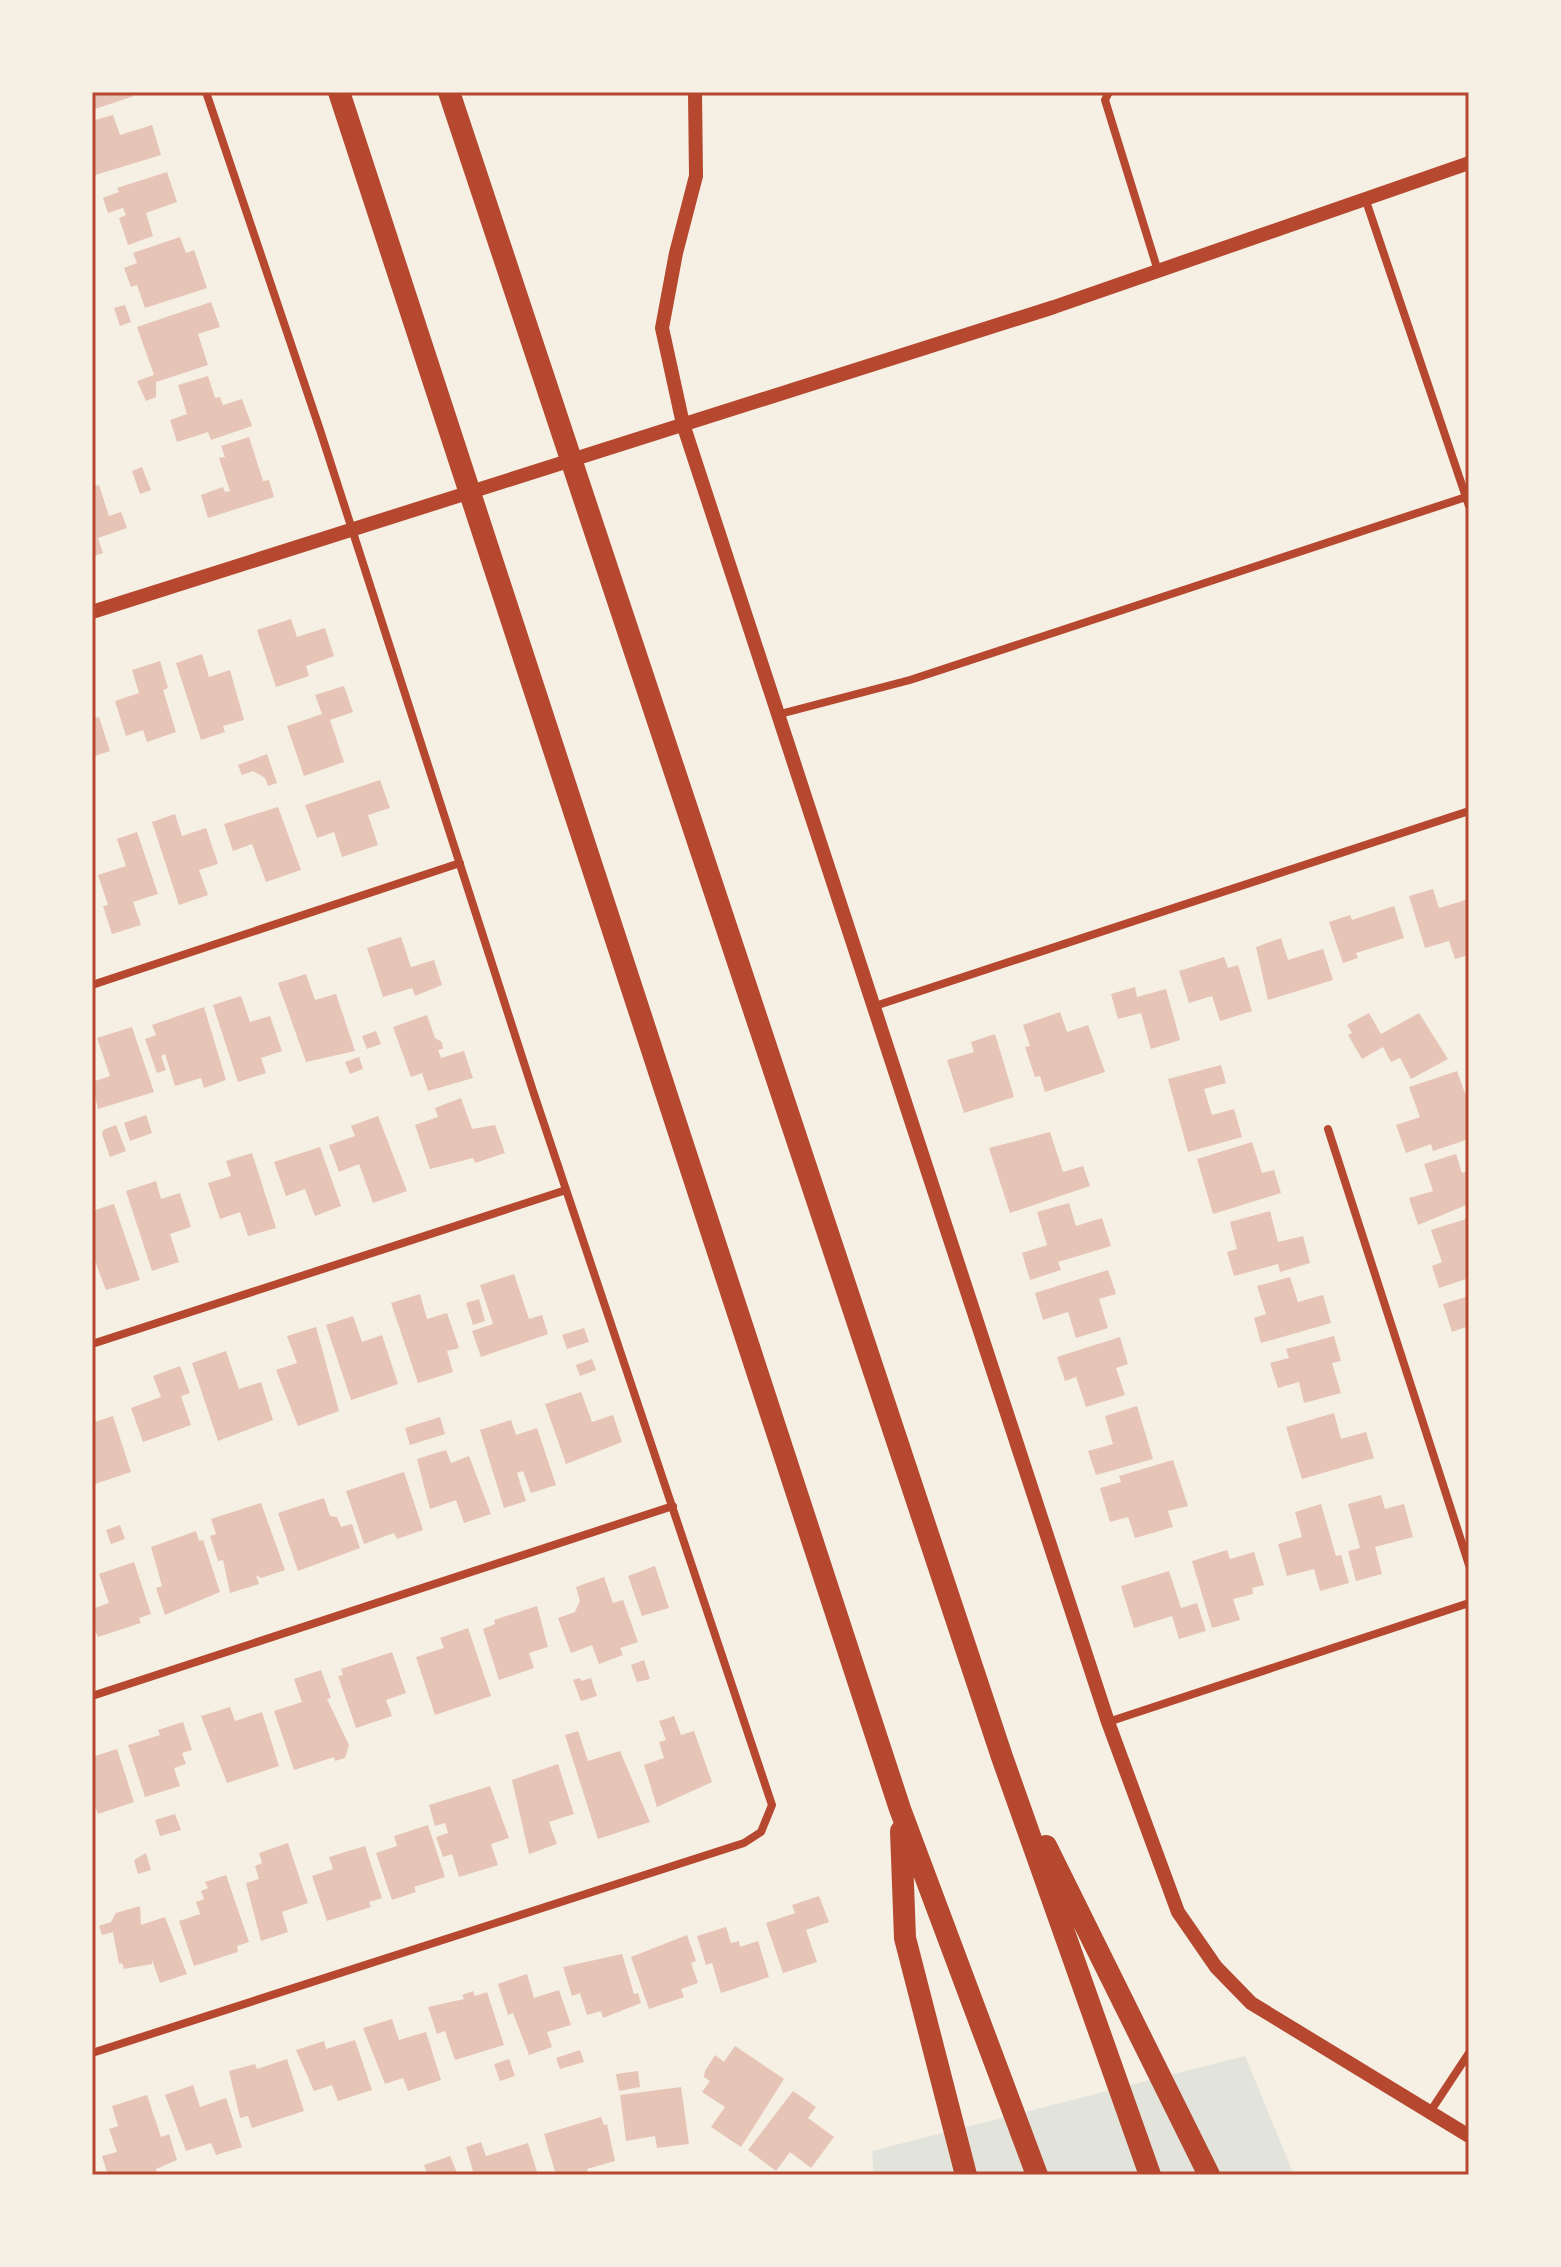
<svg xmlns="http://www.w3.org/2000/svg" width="1561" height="2267" font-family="Figtree,sans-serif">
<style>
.green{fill:#e2e4dc}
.building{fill:#e6c5b7}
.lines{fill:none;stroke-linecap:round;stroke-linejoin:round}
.minor{stroke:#b5482f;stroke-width:8}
.tertiary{stroke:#b5482f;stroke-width:14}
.motorway{stroke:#b5482f;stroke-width:22}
.neatline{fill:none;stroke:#b5482f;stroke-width:3}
</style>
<rect width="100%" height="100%" fill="#f6efe4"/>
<path class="green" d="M1245,2056l49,119h-420l-2,-24z"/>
<path class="building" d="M92,92h40l2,4 -42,14z
M113,115l7,20 32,-10 9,30 -69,21v-28l3,-1 -3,-26z
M167,172l10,30 -31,11 7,23 -25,9 -9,-27 7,-3 -3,-7 -15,5 -5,-15 16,-6 -2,-4z
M180,237l6,16 8,-3 13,38 -62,20 -8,-23 -6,2 -7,-19 13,-5 -4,-10z
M211,302l9,25 -22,7 10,31 -52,17v15l-10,4 -9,-20 17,-6 -17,-48z
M125,305l6,17 -11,4 -6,-18z
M208,376l7,22 5,-1 3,8 19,-6 10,27 -41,14 -3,-8 -31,10 -7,-22 17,-6 -9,-29z
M249,437l14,44 6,-1 5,17 -66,21 -7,-23 22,-8 2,5 5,-1 -11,-33 6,-1 -4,-11z
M142,467l9,23 -11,4 -8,-23z
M99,485l10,31 12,-4 6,16 -29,10 5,15 -11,4v-70z
M291,619l6,18 28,-9 9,28 -28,10 3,10 -33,11 -19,-57z
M202,654l7,23 21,-7 14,50 -21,6 2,6 -24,8 -25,-77z
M160,661l8,27 -5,2 13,42 -29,10 -4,-12 -17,6 -11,-35 24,-8 -7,-23z
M344,686l9,26 -23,8 14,42 -40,14 -17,-50 35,-12 -7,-19z
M99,717l11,34 -18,6v-38z
M267,754l10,29 -9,3 -3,-8 -12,-7 -11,4 -4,-10z
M380,780l10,28 -22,7 10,30 -36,12 -8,-25 -17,6 -12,-33z
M278,807l23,63 -35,12 -14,-38 -19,7 -9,-27z
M175,814l7,22 24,-8 12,36 -19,6 9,25 -29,10 -27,-83z
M137,832l21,62 -25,8 8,23 -29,9 -9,-28 5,-1 -10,-30 28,-9 -9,-27z
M1433,889l6,19 30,-9v56l-14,4 -6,-18 -24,7 -16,-52z
M1394,906l10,32 -48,15 2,5 -15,5 -14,-41 21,-7 2,5z
M401,937l10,30 23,-7 8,25 -27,11 -3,-8 -29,9 -16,-49z
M1281,938l7,22 35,-11 10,31 -65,20 -12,-53z
M1224,957l4,11 10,-3 14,46 -32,10 -8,-25 -23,7 -10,-32z
M306,974l9,26 21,-6 19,57 -49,11 -28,-79z
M1135,987l2,10 29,-8 14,51 -29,9 -10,-36 -23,6 -7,-25z
M241,996l9,26 20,-6 12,35 -21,7 5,15 -28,9 -25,-77z
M204,1007l22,73 -22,8 -3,-10 -26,8 -10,-32 -4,2 5,14 -9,3 -12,-34 11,-4 -4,-10z
M1060,1012l7,20 21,-7 17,47 -60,20 -5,-16 -5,1 -10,-30 5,-1 -7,-21z
M1369,1013l12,21 38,-21 29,46 -37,20 -11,-21 -9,4 -8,-15 -21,12 -14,-24 4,-2 -5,-8z
M427,1015l8,23 7,4 1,7 -5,1 3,8 23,-7 9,27 -45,13 -6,-18 -11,4 -18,-50z
M132,1027l22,65 -56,17 -6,-27 18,-6 -13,-38z
M376,1031l5,13 -14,5 -5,-13z
M995,1034l19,63 -50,16 -17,-53 27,-8 -3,-10z
M359,1057l4,12 -13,5 -5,-12z
M1221,1065l5,18 -22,6 8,26 22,-6 8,28 -54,15 -20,-73z
M1457,1071l9,25 3,-1v44l-36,12 -2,-7 -25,9 -10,-28 24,-8 -11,-30z
M461,1098l11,31 23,-4 10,28 -30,10 -2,-5 -43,11 -15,-44 23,-8 -3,-9z
M146,1115l6,18 -22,8 -6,-18z
M378,1116l29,75 -34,12 -14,-39 -20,8 -10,-27 26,-9 -4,-10z
M116,1125l10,26 -16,6 -8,-23 1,-4z
M1050,1132l13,40 20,-6 7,20 -80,27 -21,-65z
M1252,1142l10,31 12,-3 7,23 -68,21 -16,-55z
M320,1147l21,59 -26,10 -10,-27 -19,7 -12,-34z
M252,1153l24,75 -28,8 -8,-24 -20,7 -12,-36 23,-7 -5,-15z
M1456,1154l6,19 7,-2v33l-51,21 -9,-27 24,-7 -9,-27z
M156,1181l5,18 19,-6 11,34 -21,7 9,28 -27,9 -26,-80z
M1069,1203l7,23 26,-8 9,28 -53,16 3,8 -31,10 -8,-27 25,-8 -10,-33z
M114,1204l26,76 -34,10 -14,-37v-42z
M1270,1211l8,31 25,-6 7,27 -30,9 -2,-8 -44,12 -7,-24 10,-3 -7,-27z
M1469,1218v60l-30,10 -7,-22 10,-4 -11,-32z
M1108,1270l8,24 -17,5 9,29 -32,10 -8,-26 -25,8 -8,-27z
M514,1274l15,45 13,-4 6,19 -67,23 -9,-26 21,-7 -13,-39z
M1290,1277l8,25 25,-7 8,28 -70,20 -7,-25 12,-4 -9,-28z
M420,1294l7,25 20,-6 12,35 -12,3 6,21 -35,11 -27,-80z
M1469,1296v30l-17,6 -9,-28z
M479,1299l6,22 -12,4 -7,-22z
M353,1316l9,26 20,-7 16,49 -47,16 -25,-75z
M316,1327l23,84 -41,15 -22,-56 21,-7 -10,-27z
M584,1328l5,14 -22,7 -5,-14z
M1334,1336l7,25 -9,2 9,30 -37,10 -5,-21 -21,6 -8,-25 19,-5 -3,-9z
M1120,1337l8,27 -12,4 9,27 -39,12 -10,-30 -11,4 -8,-24z
M226,1351l13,38 22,-7 12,38 -55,21 -26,-78z
M592,1359l4,11 -16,6 -4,-11z
M180,1366l10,27 -9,3 10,29 -48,17 -12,-34 30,-11 -8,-21z
M581,1392l11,30 21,-7 9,27 -56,22 -21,-60z
M1137,1406l16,53 -57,16 -8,-24 25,-7 -8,-28z
M1334,1413l7,26 25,-7 8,26 -72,21 -16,-52z
M113,1416l18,56 -39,13v-65l4,10 -1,-8z
M440,1417l5,17 -35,11 -5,-17z
M511,1420l5,15 21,-7 19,57 -25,8 -8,-22 -6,2 9,28 -22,7 -24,-78z
M446,1450l5,13 18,-7 22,58 -27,9 -8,-23 -26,9 -13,-50z
M1173,1460l15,46 -20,5 5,16 -38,11 -7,-21 -18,5 -10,-34 21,-6 -2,-6z
M404,1472l19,58 -26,9 -3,-6 -30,11 -18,-53z
M1381,1495l4,14 19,-5 9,33 -38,10 7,27 -26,7 -8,-30 12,-3 -12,-44z
M324,1498l6,18 7,1 4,10 11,-3 8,24 -62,23 -20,-58z
M261,1503l24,67 -24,8 -5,-3 3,9 -29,9 -7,-33 -5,1 -8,-25 6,-2 -5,-15z
M1321,1504l15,52 5,-1 8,28 -29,8 -6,-22 -27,7 -9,-32 24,-7 -7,-25z
M120,1525l5,14 -14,5 -5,-14z
M196,1531l3,10 4,-1 17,52 -55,23 -9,-27 6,-2 -11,-39z
M1227,1550l3,9 24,-7 10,33 -12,3 1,6 -20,5 7,21 -28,8 -20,-67z
M134,1562l17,52 -12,4 2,5 -43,14 -6,-13v-15l17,-6 -10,-29z
M655,1566l14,42 -27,8 -14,-40z
M1169,1571l12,37 16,-5 9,28 -27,8 -7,-23 -38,12 -13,-42z
M604,1577l9,26 10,-3 15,42 -18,6 3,7 -24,9 -7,-19 -21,8 -13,-35 17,-6 5,-11 -4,-14z
M537,1606l11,41 -19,6 5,15 -35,12 -16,-51 12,-5 -1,-4z
M468,1628l23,68 -56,19 -19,-58 28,-9 -4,-10z
M392,1652l14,41 -20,7 6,16 -36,12 -18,-52 5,-1 -2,-6z
M644,1660l6,19 -13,3 -6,-17z
M321,1670l10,28 -4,1 22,46 -4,13 -10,3 -1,-4 -40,13 -20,-59 28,-9 -8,-23z
M580,1678l1,3 10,-3 6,18 -16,5 -8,-21z
M230,1707l5,14 27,-9 17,54 -52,17 -26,-67z
M674,1716l7,19 13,-4 18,51 -55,25 -13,-42 20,-7 -5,-16 7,-2 -7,-19z
M183,1722l9,28 -10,3 4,11 -12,4 6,18 -35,11 -17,-52 32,-10 -2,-5z
M578,1731l10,30 32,-10 30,71 -52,17 -33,-104z
M117,1749l17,53 -36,12 -6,-15v-42z
M558,1764l16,50 -25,8 8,22 -28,10 -17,-74z
M490,1786l19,52 -18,6 7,21 -39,12 -7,-23 -9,3 -7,-20 12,-4 -3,-10 -10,3 -6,-21z
M175,1814l6,16 -21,6 -5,-16z
M428,1825l17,52 -31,10 2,5 -24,8 -16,-47 21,-7 -3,-10z
M288,1843l20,60 -26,9 6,20 -27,9 -15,-58 13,-4 -4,-13 7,-3 -3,-10z
M365,1846l17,52 -13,4 2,5 -44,14 -15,-45 21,-7 -4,-12z
M146,1853l5,17 -13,4 -4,-14z
M226,1875l23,67 -12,4 1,6 -44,14 -15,-45 21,-7 -4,-12 8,-3 -3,-8 7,-3 -3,-6z
M819,1896l10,26 -23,8 11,32 -34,11 -17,-50 29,-10 -3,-8z
M140,1906l1,19 24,-8 22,57 -27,9 -8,-23v4l-28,5 -2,-6 -3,1 -6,-32 -11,3 -3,-9 12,-4 5,-9z
M726,1927l5,16 8,-2 1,6 18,-6 11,36 -48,16 -9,-30 -6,2 -9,-29z
M687,1935l9,26 -5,2 7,20 -17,6 3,8 -35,12 -18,-52z
M622,1954l12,40 4,-1 3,10 -38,15 -2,-7 -14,4 -7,-22 -8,3 -9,-29z
M527,1974l7,24 25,-8 12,35 -24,7 5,15 -23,8 -16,-42 -5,2 -10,-31z
M473,1991l2,5 12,-4 17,53 -49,15 -10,-29 -8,3 -9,-27 36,-8 -2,-4z
M392,2019l7,21 27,-8 15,48 -33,11 -5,-13 -18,6 -22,-56z
M355,2040l17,50 -34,11 -6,-16 -18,6 -18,-41 28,-9 2,8z
M735,2046l49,33 -43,68 -30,-20 14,-20 -23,-15 8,-11 -6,-4 1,-6 10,-16 9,7z
M580,2050l4,12 -24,7 -4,-11z
M287,2059l17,52 -52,17 -4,-12 -8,2 -11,-47 26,-7 2,5z
M509,2059l6,17 -15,5 -6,-17z
M638,2071l2,16 -21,4 -3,-17z
M193,2085l7,22 26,-9 16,49 -26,8 -5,-12 -25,8 -21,-56z
M681,2087l8,57 -32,4 -2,-12 -29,5 -6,-46z
M793,2091l23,16 -8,11 26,19 -23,31 -21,-16 -14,19 -28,-21z
M147,2095l14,42 8,-3 8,26 -21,9 2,6h-50l-6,-19 15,-4 -8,-23 9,-3 -6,-20z
M601,2117l3,8 3,-1 8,37 -28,8 2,6h-33l-12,-41z
M481,2142l5,14 42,-13 10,32h-64l-8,-28z
M450,2156l8,19h-30l-4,-10z"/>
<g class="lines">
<path class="minor" d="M1109,92l-4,8 53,171
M1365,198l104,308
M780,714l130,-34 559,-184
M92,985l368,-122
M875,1006l594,-195
M1328,1129l141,436
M92,1344l474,-154
M92,1696l581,-190
M1108,1722l361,-119
M92,2053l652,-210 17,-11 11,-27 -239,-714 -213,-661 -114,-338
M1430,2112l39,-59"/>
<path class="tertiary" d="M695,92l1,84 -20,77 -14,75 21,96 425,1298 70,190 38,55 35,36 218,133
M92,612l962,-305 415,-144"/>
<path class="motorway" d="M339,92l561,1717 137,366
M449,92l553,1665 148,418
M901,1831l4,107 61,237
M1046,1846l163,329"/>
</g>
<rect width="1561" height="2267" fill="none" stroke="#f6efe4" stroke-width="188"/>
<rect x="94" y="94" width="1373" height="2079" class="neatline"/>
</svg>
